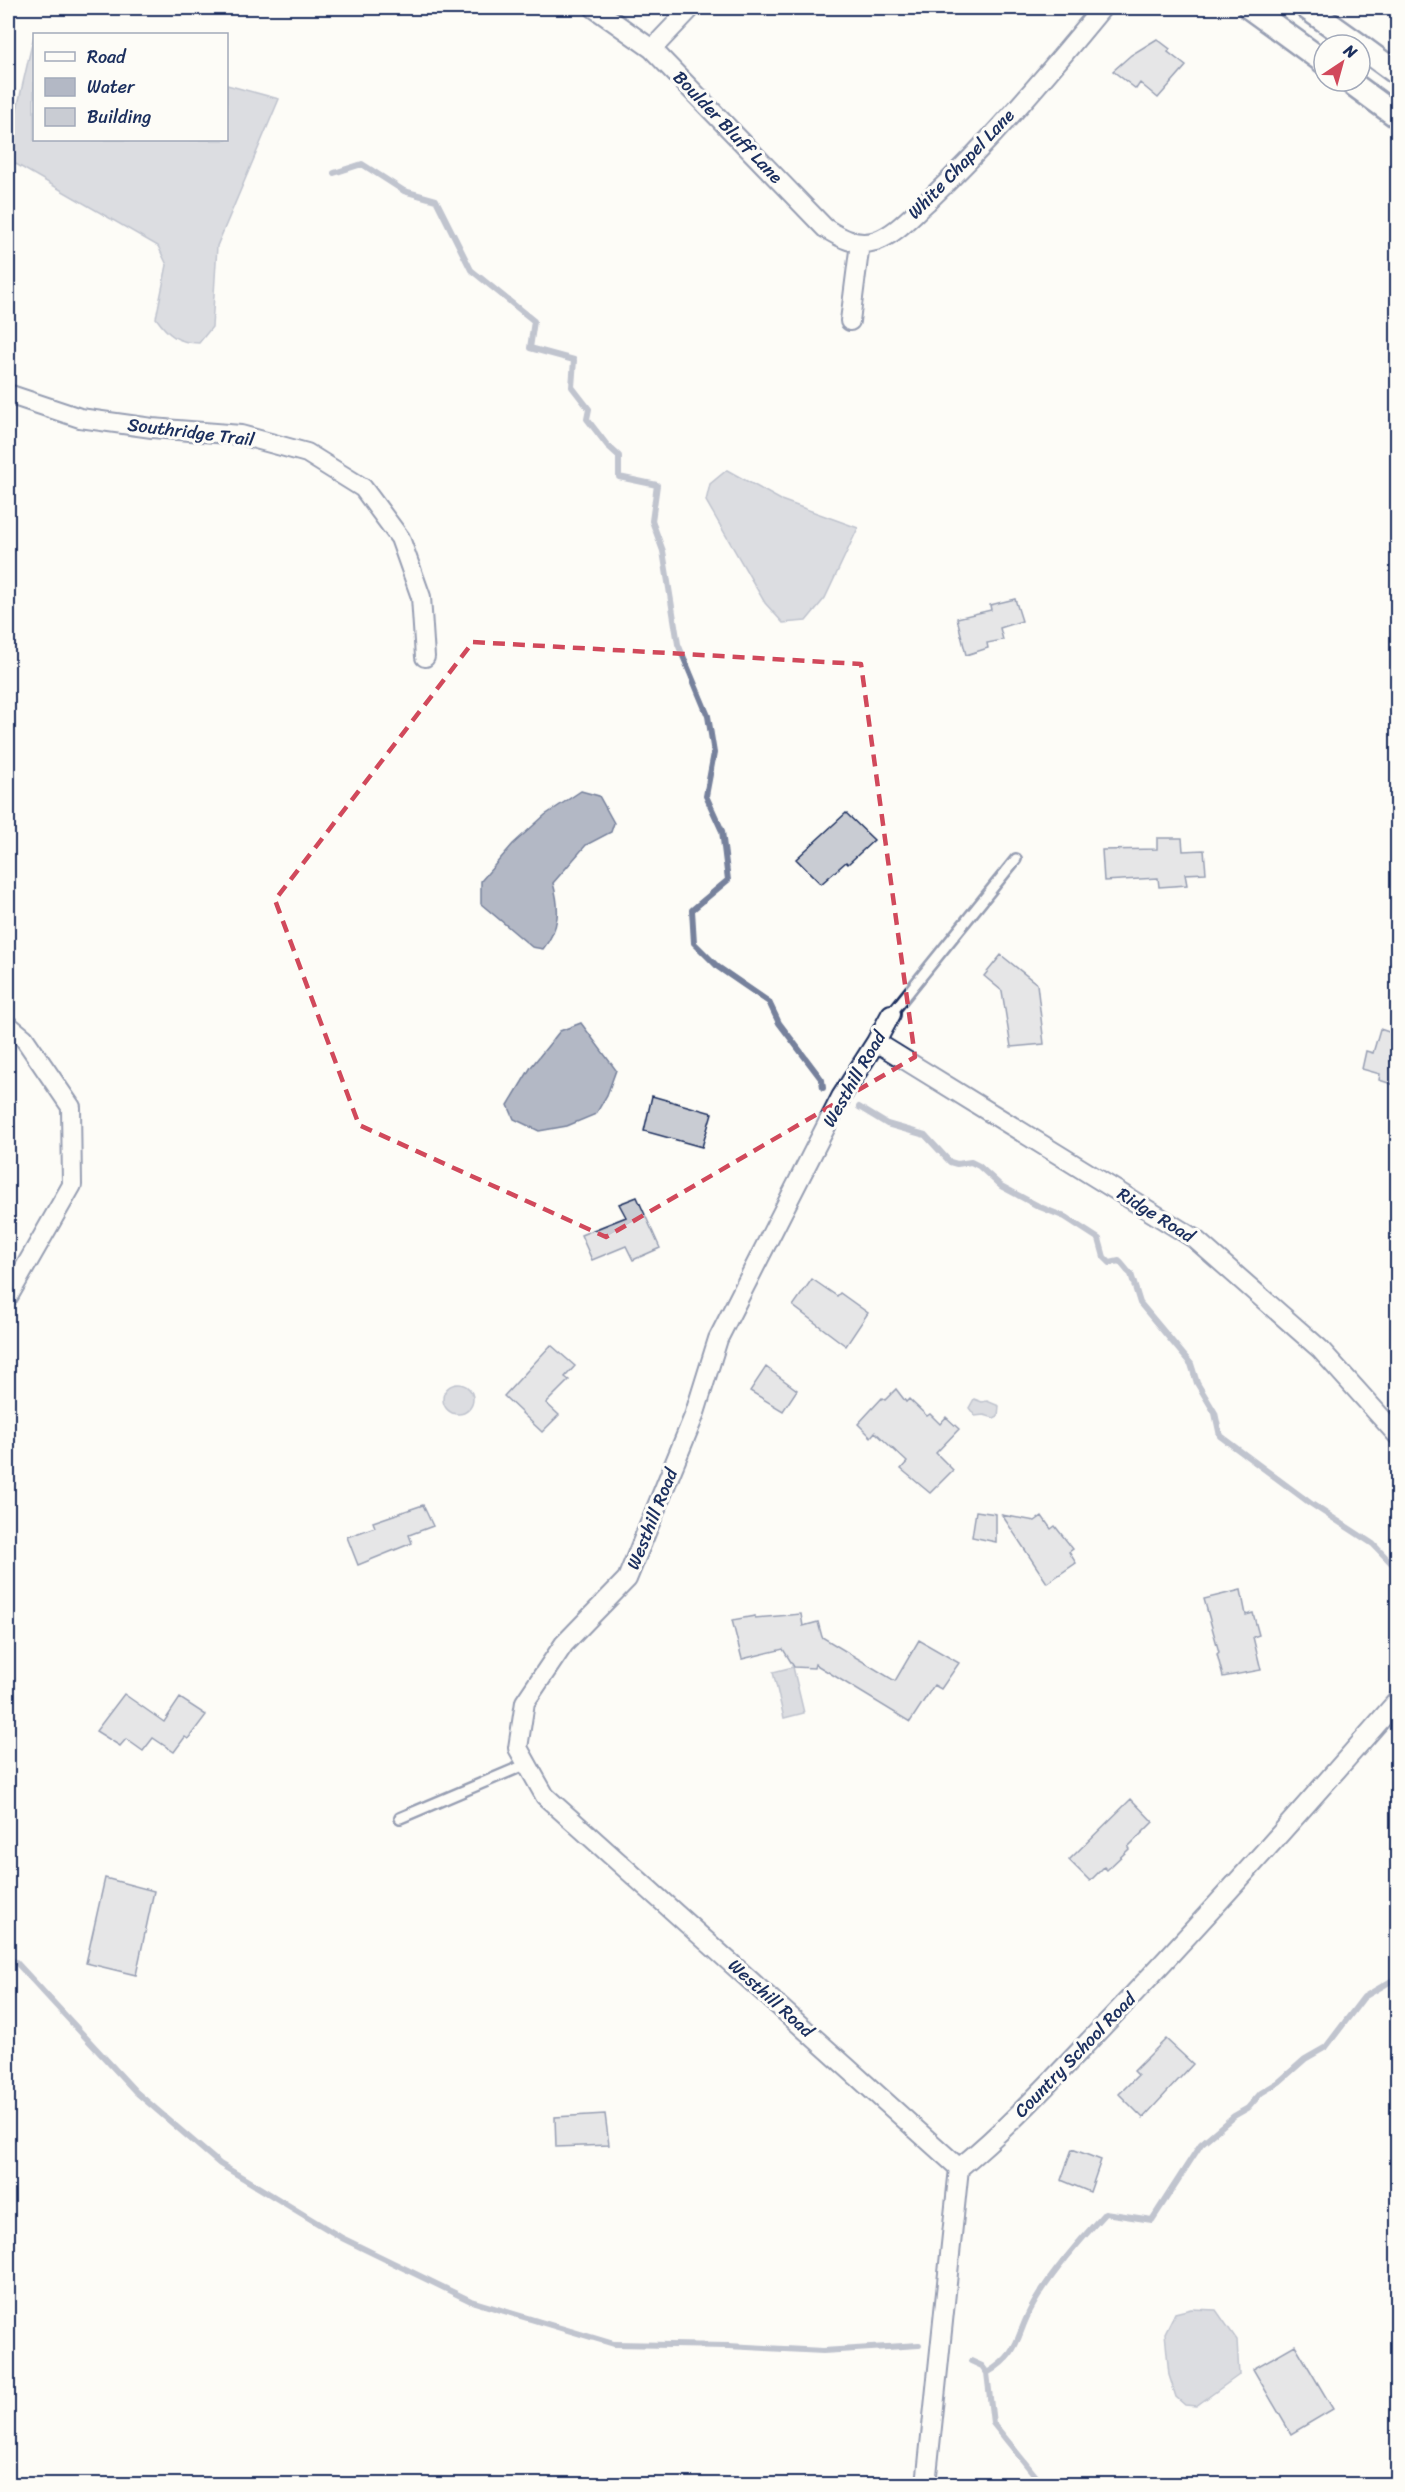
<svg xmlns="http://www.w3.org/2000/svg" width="1405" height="2492" font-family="Sriracha,sans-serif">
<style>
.water{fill:#b3b8c5;stroke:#76819c;stroke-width:1.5}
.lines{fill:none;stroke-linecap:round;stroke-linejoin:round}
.stream{stroke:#76819c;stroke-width:6}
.building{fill:#c9ccd3;stroke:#1b2f5e;stroke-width:1.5}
.service-casing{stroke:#1b2f5e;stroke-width:14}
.minor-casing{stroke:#1b2f5e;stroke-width:22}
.tertiary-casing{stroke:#1b2f5e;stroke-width:27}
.service{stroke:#fdfcf7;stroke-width:9}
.minor{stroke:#fdfcf7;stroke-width:18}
.tertiary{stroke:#fdfcf7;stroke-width:22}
.marked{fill:none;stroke:#d1495b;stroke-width:4.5;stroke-dasharray:12 8;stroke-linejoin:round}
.labels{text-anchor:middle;stroke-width:6;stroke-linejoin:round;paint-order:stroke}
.street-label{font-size:18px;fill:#1b2f5e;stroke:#fdfcf7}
</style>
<rect width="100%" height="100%" fill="#fdfcf7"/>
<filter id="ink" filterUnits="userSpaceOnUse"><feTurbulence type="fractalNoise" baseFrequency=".0167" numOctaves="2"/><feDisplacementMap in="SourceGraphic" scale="12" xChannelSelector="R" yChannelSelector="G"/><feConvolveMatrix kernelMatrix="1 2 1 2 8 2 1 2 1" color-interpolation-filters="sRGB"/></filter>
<g filter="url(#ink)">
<path class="water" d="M34,35v105h192l1,-55 52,14 -62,147 -5,81 -13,16c-21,0 -31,-8 -43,-25l11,-53 -9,-19 -144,-83 -5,-19z
M727,470l54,30 77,28 -33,70 -19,23 -23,2 -18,-20 -59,-102 4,-17z
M581,791l18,5 15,27 -3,9 -25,13 -33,38c7,25 7,45 -10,66l-11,-2 -51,-43v-23l32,-37 32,-29z
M581,1023l35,47 -9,25 -11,19 -29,12 -28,5 -25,-12 -6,-14 23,-38 29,-36z
M443 1399a15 15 0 1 1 30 0a15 15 0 1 1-30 0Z
M974,1399l8,3 5,-1 12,5 -1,10 -4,2 -10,-3 -9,1 -6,-8z
M793,1667l11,46 -20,5 -11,-46z
M1191,2309l25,1 21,30 2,35 -43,31 -11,-1 -9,-8 -7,-22 -4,-42 10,-20z"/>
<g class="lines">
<path class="stream" d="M334,173l28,-9 42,27 32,9 35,70 63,51 -4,27 44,12 -2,27 17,22 -2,10 20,26 12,11v21l38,8 -5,36 11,30 15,93 30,72 6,37 -8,43 16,35 6,49 -36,30 2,33 24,24 51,35 10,21 43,57 1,8
M859,1107l28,17 38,11 25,27 7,2 14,-2 8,4 22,20 39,21 25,10 34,22 5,18 6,6 9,-2c5,4 6,9 12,13l9,29 51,61 6,19 18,30 5,23 90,67 63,41 25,26
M1398,1912l-3,1 3,11
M8,1959l8,3 120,130 84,72 122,74 129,63 143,43 114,2 95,5 96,-6
M971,2361l11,5 5,7
M1042,2484l-49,-61 -6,-50c35,-21 28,-37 46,-68 16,-29 49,-67 72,-92l47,7 49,-76 33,-28 14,-8 13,-15 18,-11 26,-23 21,-12 38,-50 34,-20"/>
</g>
<path class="building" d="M1157,39l13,10 -2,3 18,14 -28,32 -18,-15 -4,6 -23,-18 18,-16z
M1015,599l7,22 -22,7 3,12 -16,3 1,5 -22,7 -9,-37 34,-8 -1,-5z
M846,813l28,27 -26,24 -2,-2 -25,22 -25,-25z
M1157,838h25l1,13 21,-1 2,23 -21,1 2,11 -28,2 -1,-9 -54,3 -2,-31 55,-1z
M1001,955l36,29 7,60 -33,3 -9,-56 -18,-15z
M1380,1029l18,6v51l-19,-6 1,-6 -18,-5 4,-18 7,2z
M652,1096l60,17 -10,34 -58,-16z
M637,1197l23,51 -27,12 -7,-14 -34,14 -11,-25 45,-18 -7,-13z
M812,1279l25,17 3,-3 28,20 -22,33 -53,-40z
M551,1345l24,21 -10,11 4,3 -23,23 13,12 -17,17 -38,-36z
M766,1367l31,23 -14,21 -33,-20z
M896,1389l10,13 3,-3 18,17 3,-2 10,10 6,-7 13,12 -23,24 17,17 -23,23 -29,-24 6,-7 -32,-30 -4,5 -13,-13 24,-26 3,2z
M423,1505l10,21 -24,9 3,8 -54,22 -11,-28 28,-10 -2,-5z
M976,1511l20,3v28l-24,-5z
M1002,1515l33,6 7,-5 9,13 4,-3 18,23 -4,3 7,11 -29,20z
M1241,1590l5,25 7,-2 6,22 -6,2 8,33 -38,7 -6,-23 2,-2 -15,-53z
M801,1614l2,12 15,-4 4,15 73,44 24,-41 40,23 -18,26 -7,-4 -24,37 -95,-58 -1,4 -20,-1 -11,-18 -41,10 -10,-39 23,-4v2z
M124,1694l40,28 16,-24 26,17 -18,24 -3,-2 -11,15 -21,-14 -10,13 -17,-12 -6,7 -24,-15z
M1131,1799l22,23 -25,25 1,2 -22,21 -3,-3 -14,14 -21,-21z
M105,1878l49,13 -18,84 -50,-12z
M1166,2039l27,25 -50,54 -24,-24 19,-19 -4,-4z
M605,2114l4,31 -53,2 -1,-30z
M1072,2149l29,11 -11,32 -29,-12z
M1295,2345l38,64 -42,25 -38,-65z"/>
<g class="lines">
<defs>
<path id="service" d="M891,1014l125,-155
M400,1818l127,-54"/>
<path id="minor" d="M594,8l58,41 173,179c16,10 31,19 51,13 20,-7 36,-26 51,-39 63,-60 120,-127 175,-194
M652,49l39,-41
M850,321l10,-78
M8,394l72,24 72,10 89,7 66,18 56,35 37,50 21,59 4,60
M891,1014l-15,28 -35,55 -123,242 -24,77 -67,163 -63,65 -39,58 -7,46 27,48 414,372
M8,1025l16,13 47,69 1,78 -64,112
M876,1042l319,197 125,110 78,87
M926,2484l33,-316c55,-45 102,-98 152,-150 99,-104 193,-210 287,-318"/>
<path id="tertiary" d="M1250,8l74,54
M1307,8l52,37
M1360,46l38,28
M1349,81l49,36"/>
</defs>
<use href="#service" class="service-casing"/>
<use href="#minor" class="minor-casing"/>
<use href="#tertiary" class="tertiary-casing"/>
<use href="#service" class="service"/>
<use href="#minor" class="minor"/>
<use href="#tertiary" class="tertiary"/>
</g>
</g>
<path d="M0 0H1405V2492H0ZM473,642l388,22 54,393 -309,180 -247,-112 -84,-225z" fill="#fdfcf7" fill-opacity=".55" fill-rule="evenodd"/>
<path class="marked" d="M473,642l388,22 54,393 -309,180 -247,-112 -84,-225z"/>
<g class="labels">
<g class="street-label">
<text transform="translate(728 127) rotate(46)" y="6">Boulder Bluff Lane</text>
<text transform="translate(961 164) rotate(-46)" y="6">White Chapel Lane</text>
<text transform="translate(191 432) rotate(7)" y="6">Southridge Trail</text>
<text transform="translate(854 1079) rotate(-60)" y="6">Westhill Road</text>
<text transform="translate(1156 1215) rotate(32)" y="6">Ridge Road</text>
<text transform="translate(652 1519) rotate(-68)" y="6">Westhill Road</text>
<text transform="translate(771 1998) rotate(42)" y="6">Westhill Road</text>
<text transform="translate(1075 2055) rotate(-46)" y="6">Country School Road</text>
</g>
</g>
<rect width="1405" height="2492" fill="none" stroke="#fdfcf7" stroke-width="30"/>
<rect x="15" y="15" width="1375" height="2462" fill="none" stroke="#1b2f5e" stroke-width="2" filter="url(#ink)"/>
<rect x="33" y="33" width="195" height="108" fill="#fdfcf7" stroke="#a3aaba" stroke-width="1.5"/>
<rect x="45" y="52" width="30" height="9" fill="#fdfcf7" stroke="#a3aaba" stroke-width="1.5"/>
<text x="87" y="63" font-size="18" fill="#1b2f5e">Road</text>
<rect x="45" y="78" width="30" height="18" fill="#b3b8c5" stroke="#a3aaba" stroke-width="1.5"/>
<text x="87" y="93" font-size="18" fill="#1b2f5e">Water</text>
<rect x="45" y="108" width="30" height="18" fill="#c9ccd3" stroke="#a3aaba" stroke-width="1.5"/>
<text x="87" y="123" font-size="18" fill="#1b2f5e">Building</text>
<g transform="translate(1342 63) rotate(36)"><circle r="28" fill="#fdfcf7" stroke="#a3aaba" stroke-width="1.5"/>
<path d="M0-4.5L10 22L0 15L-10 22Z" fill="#d1495b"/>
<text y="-9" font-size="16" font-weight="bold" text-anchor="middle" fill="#1b2f5e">N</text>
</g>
</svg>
